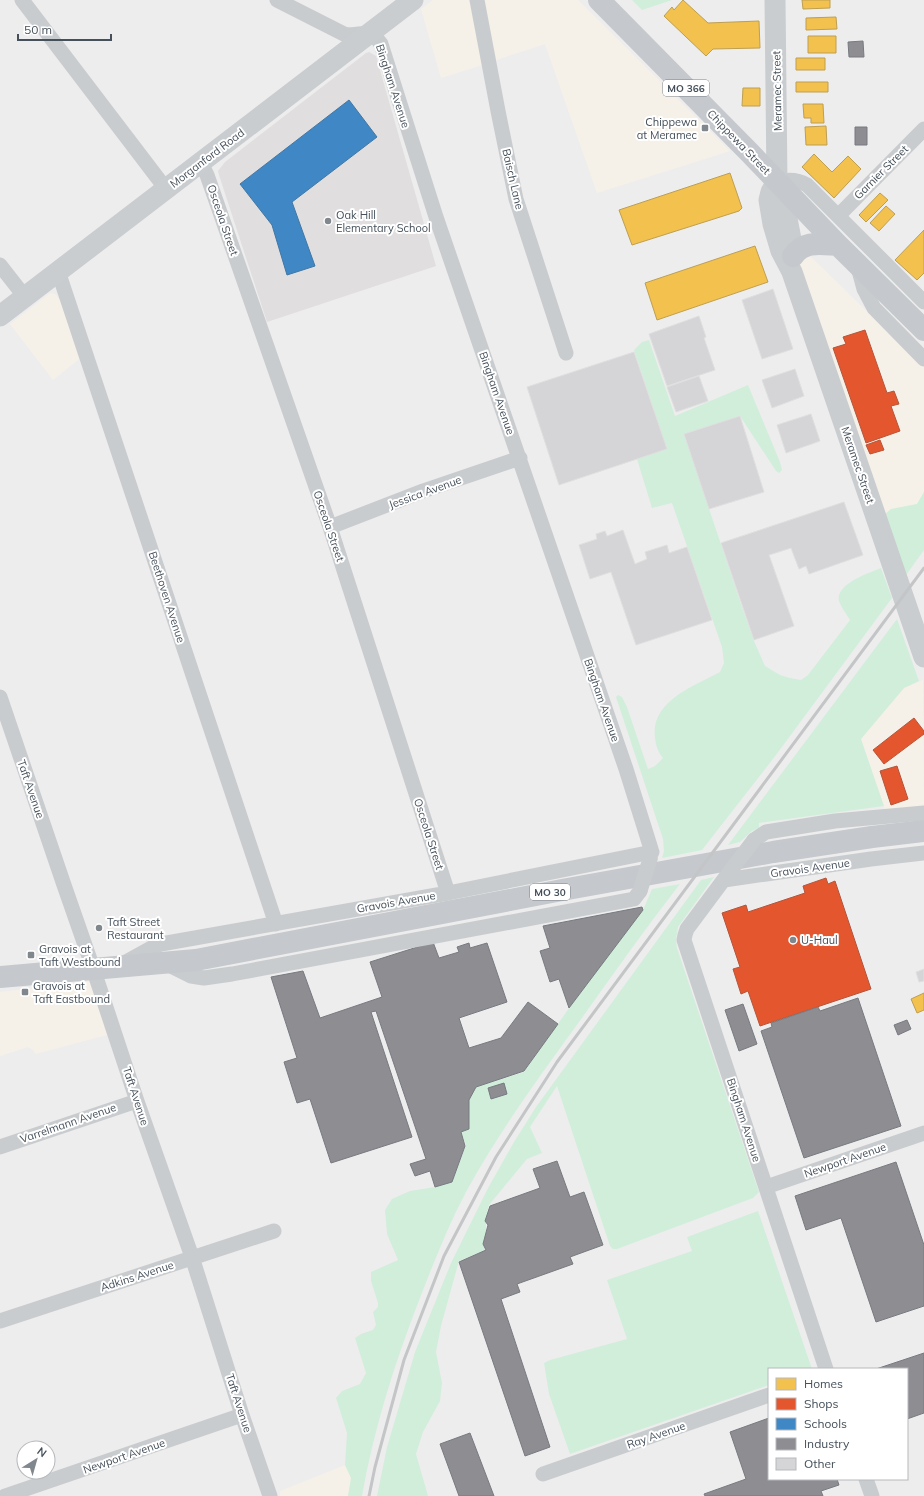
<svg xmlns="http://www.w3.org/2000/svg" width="924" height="1496" font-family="Mulish,sans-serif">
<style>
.commercial{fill:#f6f1e8}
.education{fill:#e0dedf}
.green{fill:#d1eedb}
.homes{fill:#f2c14e;stroke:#be9f52}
.shops{fill:#e4572e;stroke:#b4553b}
.schools{fill:#3f88c5;stroke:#4177a5}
.industry{fill:#8d8d92;stroke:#777b81}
.building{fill:#d5d5d7;stroke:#dfdfe0}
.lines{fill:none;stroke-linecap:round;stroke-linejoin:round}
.street{stroke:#c9ccce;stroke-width:15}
.secondary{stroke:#c9cdd0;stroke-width:21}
.primary{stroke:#c5c8cc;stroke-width:22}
.rail{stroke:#c4c5c7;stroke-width:3}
.street-bridge{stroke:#c9ccce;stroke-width:15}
.poi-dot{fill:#80878d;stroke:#fff;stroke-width:1.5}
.labels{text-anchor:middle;stroke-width:4;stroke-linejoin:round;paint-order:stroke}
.shield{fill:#fff;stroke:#7d848c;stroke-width:1}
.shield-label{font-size:10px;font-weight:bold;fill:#45505a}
.street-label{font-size:11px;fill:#45505a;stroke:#fff}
.poi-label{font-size:11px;fill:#45505a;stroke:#fff;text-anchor:start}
</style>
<rect width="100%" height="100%" fill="#eeeded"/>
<path class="commercial" d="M433,0h39l13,64 -44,14 -20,-69z
M482,0h96l152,151 -133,42 -52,-149 -52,17z
M810,256l114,111v125l-7,12 -26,5 -7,6 -86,-247 2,-10z
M52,293l3,1 6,7 18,58 -26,21 -43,-56 39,-30z
M923,680l1,127 -39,3 -24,-71 43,-51z
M86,982h3l3,6 15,47 -72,19 -2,-4 -5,-3 -28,9v-64z
M345,1465l6,13 -3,18h-68v-5z"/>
<path class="education" d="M369,52l7,4 60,210 -169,56 -48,-147 -1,-4 7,-9 141,-109z"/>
<path class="green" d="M632,0h40l-30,10z
M649,340l26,76 73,-31 32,77 2,8 -3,3 -3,-2 -36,-55 -56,18 58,173 12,34 11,25 15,9 10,3 11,2 7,-5 42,-55c-3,-5 -9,-13 -11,-19 -4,-17 30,-28 42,-33l11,30 -116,157 -74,95 -40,8 2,-7 -1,-12 -47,-142 2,-2 4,2 5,10 21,62 7,-3 8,-8c-5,-6 -7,-12 -8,-20 -5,-37 39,-52 65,-66l4,-9 -2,-16 -50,-144 -20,5 -15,-49 30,-10 -33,-99 8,-8z
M924,492v58l-20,28 -20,-63 7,-6 26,-5z
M897,619l22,62 -15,7 -43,51 23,67 -125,17v5l-7,3 -12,11 -12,3z
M714,877l-36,50 -2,13 1,8 82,244 -6,6 -136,51h-4l-3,-3 -53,-160 -27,41 12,26 -15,6 -38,46 -4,16c4,9 -3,19 0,29l-26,11 -18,65 -5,26 6,31 -2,18 -17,31 -7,22 12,42h-51l10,-49 28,-95 36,-89 37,-75 26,-46 22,-35 165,-227z
M680,884c-35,45 -68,92 -101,138 -40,55 -80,110 -113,170 -18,34 -32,70 -46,106 -25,64 -46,130 -58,198h-14l3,-18 -6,-13 2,-32 -11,-35 6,-7 18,-7 6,-11 -11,-35 6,-4 12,-4 3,-5 -3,-13 5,-5v-4l-7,-22v-9l27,-12 -11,-26 -2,-24 7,-11 18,-8 25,-4 17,-5 14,-37 -5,-12 8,-4v-29l7,-13 48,-15 45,-64 74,-98 9,-21z
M758,1211l54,158h-43v16l-199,69 -21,-60 -5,-31 6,-3 77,-21 -20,-59 85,-29 -5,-14z"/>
<path class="homes" d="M683,0l25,23 51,-2 1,27 -47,1 -7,7 -42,-40 8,-9 2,3z
M802,0h28v8l-27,1z
M836,17l1,12 -31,1v-12z
M808,36h28v17h-28z
M796,58h29v12h-29z
M796,82h32v10h-32z
M743,88h17v18h-18z
M803,104h20l1,19h-13v-5h-7z
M826,126l1,19h-21l-1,-18z
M814,154l18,18 16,-16 13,13 -27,29 -32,-31z
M730,173l12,35 -3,3 -107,34 -13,-35z
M880,193l8,7 -22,22 -7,-7z
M886,206l9,8 -16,17 -9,-8z
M924,230v43l-7,7 -22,-20z
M755,246l13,36 -111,38 -12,-37z
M924,993v17l-7,3 -6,-14z"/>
<path class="shops" d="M865,330l22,63 7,-2 5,13 -8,2 9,25 -34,12 -33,-95 13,-4 -3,-7z
M880,440l4,10 -14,4 -4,-9z
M914,718l10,13v3l-40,30 -11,-14z
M897,766l11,33 -17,6 -11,-34z
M826,878l2,6 7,-3 36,108 -111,37 -12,-35 -7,3 -8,-25 7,-2 -18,-54 24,-8 2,7 57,-19 -2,-7z"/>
<path class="schools" d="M349,100l28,37 -85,65 23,64 -28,9 -15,-50 -32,-41z"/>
<path class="industry" d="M863,41l1,16h-15l-1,-15z
M855,127h12v18h-12z
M642,907l1,3 -74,98 -10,-29 -9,3 -10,-31 10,-3 -7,-22z
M433,942l6,16 20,-6 -2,-5 12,-4 1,5 17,-5 20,59 -48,16 10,30 32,-10 27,-36 30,22 -34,47 -48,16 -7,13v29l-8,3 4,14 -13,36 -17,5 -5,-16 -15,5 -5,-12 16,-5 -50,-148 -5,1 41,125 -81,26 -21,-64 -13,4 -13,-41 13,-4 -26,-81 32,-6 17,47 62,-21 -12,-35z
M858,998l43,128 -97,32 -43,-127 11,-4 -1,-4 47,-16 2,4z
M743,1004l14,40 -18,7 -14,-41z
M907,1020l4,9 -13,6 -4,-10z
M504,1083l3,11 -16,5 -3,-11z
M557,1161l13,36 14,-5 19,53 -33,12 3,7 -56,20 3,8 -19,7 49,148 -25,9 -66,-194 27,-12 -3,-6 5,-19 -3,-4 5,-15 50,-18 -7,-19z
M896,1162l28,83v61l-48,16 -35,-104 -35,12 -11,-34z
M924,1353v60l-17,6v-50h-31z
M769,1418v61h68l2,6 -18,6 2,5h-118l-1,-2 42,-15 -16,-47z
M470,1433l24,63h-35l-19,-52z"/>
<path class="building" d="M773,289l20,60 -31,10 -20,-59z
M699,316l7,21 -2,1 11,32 -48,16 -18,-52z
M634,352l33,97 -108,36 -32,-98z
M795,369l9,27 -32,12 -10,-28z
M699,376l9,25 -32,11 -9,-25z
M811,414l9,27 -34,12 -9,-28z
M740,416l24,76 -55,17 -25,-75z
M844,502l19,53 -54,19 -3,-8 -7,3 -8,-21 -22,7 25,71 -40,14 -33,-97z
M623,530l12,34 12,-5 -2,-7 22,-7 2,8 18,-6 25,73 -76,25 -25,-73 -21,7 -11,-34 18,-6 -1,-5 9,-3 2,5z
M924,969v12l-5,1 -3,-10z"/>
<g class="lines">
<path class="street" d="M22,0l144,189
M277,0l67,34c17,4 23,-9 37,10l55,173 190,552 25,80 -1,10
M477,0l21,111 18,88 50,154
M201,163l6,12 123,352 118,366
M777,182c11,-3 20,-3 30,3l117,117
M838,216l86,-87
M0,265l25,32
M858,267l6,22 10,19 50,51
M58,271l218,653
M330,527l93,-36 97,-33
M0,697l64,188 29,83 44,133 55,156 50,158 28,81
M754,840l12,-8 69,-11 89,-8
M728,874l-41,55 -2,6 -1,5 142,429
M724,880l147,-21 53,-6
M124,963l29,-16 8,-3 287,-51 204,-41
M165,963l26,13 13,2 28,-4 402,-75 6,-8
M0,1147l137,-46
M766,1187l158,-54
M0,1321l274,-90
M543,1474l226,-79
M866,1479l6,17
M5,1496l237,-81"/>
<path class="secondary" d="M775,0l2,182c8,24 13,47 16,72
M777,182l-6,10 -2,8 4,24 8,27 11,21 132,385
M0,316l413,-316"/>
<path class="primary" d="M599,0l149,151 90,94 86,85
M793,256c11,-16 28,-12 45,-11
M0,977l196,-17 366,-70 211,-38 99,-15 52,-6"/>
<path class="rail" d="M369,1496l6,-29 29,-107 40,-104 52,-99 61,-95 367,-494"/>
<path class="street-bridge" d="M728,874l26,-34
M640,891l10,-32"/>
</g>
<g class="poi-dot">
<rect x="701" y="124" width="8" height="8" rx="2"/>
<circle cx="328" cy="221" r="4"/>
<circle cx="99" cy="928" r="4"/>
<circle cx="793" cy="940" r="4"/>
<rect x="27" y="951" width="8" height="8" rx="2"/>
<rect x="21" y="988" width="8" height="8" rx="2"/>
</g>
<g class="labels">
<g class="shield">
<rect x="663" y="80" width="46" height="16" rx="3"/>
<rect x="530" y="884" width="40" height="16" rx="3"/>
</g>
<g class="shield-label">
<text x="686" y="92">MO 366</text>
<text x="550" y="896">MO 30</text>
</g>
<g class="street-label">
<text transform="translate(393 86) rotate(72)" y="4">Bingham Avenue</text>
<text transform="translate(777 91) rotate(-91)" y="4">Meramec Street</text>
<text transform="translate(739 142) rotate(46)" y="4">Chippewa Street</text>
<text transform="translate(207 158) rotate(-37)" y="4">Morganford Road</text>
<text transform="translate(881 172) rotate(-45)" y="4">Garnier Street</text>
<text transform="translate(513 179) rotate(77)" y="4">Baisch Lane</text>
<text transform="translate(223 220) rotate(71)" y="4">Osceola Street</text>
<text transform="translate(497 393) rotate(71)" y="4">Bingham Avenue</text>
<text transform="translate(858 465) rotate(71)" y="4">Meramec Street</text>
<text transform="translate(425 492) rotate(-20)" y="4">Jessica Avenue</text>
<text transform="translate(329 526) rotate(71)" y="4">Osceola Street</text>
<text transform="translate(167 597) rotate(72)" y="4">Beethoven Avenue</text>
<text transform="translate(602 700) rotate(71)" y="4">Bingham Avenue</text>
<text transform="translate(31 789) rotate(71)" y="4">Taft Avenue</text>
<text transform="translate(429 834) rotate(72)" y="4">Osceola Street</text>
<text transform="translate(810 868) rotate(-8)" y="4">Gravois Avenue</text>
<text transform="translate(396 902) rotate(-10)" y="4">Gravois Avenue</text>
<text transform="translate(136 1096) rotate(72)" y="4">Taft Avenue</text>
<text transform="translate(744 1120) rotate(72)" y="4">Bingham Avenue</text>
<text transform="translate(68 1123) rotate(-19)" y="4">Varrelmann Avenue</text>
<text transform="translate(845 1160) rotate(-19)" y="4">Newport Avenue</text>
<text transform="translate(137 1276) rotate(-18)" y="4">Adkins Avenue</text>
<text transform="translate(239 1403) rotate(72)" y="4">Taft Avenue</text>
<text transform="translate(656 1435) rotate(-19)" y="4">Ray Avenue</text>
<text transform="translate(124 1456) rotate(-19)" y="4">Newport Avenue</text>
</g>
<g class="poi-label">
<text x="697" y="126" text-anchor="end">Chippewa<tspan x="697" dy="13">at Meramec</tspan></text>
<text x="336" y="219">Oak Hill<tspan x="336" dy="13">Elementary School</tspan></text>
<text x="107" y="926">Taft Street<tspan x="107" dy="13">Restaurant</tspan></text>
<text x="801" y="944">U-Haul</text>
<text x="39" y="953">Gravois at<tspan x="39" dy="13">Taft Westbound</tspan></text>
<text x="33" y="990">Gravois at<tspan x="33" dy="13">Taft Eastbound</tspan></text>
</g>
</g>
<rect x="768" y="1368" width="140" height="112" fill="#ffffff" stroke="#b5b9bd"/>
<rect x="776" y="1378" width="20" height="12" fill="#f2c14e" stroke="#b5b9bd"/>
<text x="804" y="1388" font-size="12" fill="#45505a">Homes</text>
<rect x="776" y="1398" width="20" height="12" fill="#e4572e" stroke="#b5b9bd"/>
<text x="804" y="1408" font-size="12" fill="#45505a">Shops</text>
<rect x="776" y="1418" width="20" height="12" fill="#3f88c5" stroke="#b5b9bd"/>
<text x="804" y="1428" font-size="12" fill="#45505a">Schools</text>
<rect x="776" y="1438" width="20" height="12" fill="#8d8d92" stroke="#b5b9bd"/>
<text x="804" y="1448" font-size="12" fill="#45505a">Industry</text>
<rect x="776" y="1458" width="20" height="12" fill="#d5d5d7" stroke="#b5b9bd"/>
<text x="804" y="1468" font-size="12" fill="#45505a">Other</text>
<g transform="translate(36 1460) rotate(37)"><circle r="19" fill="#ffffff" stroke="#b5b9bd"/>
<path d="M0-3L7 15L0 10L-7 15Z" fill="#80878d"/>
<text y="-6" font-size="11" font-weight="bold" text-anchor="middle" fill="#45505a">N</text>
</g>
<path d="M18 34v6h93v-6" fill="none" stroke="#45505a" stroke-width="2"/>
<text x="24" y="34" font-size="12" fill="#45505a" stroke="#ffffff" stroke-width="3" paint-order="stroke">50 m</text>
</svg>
